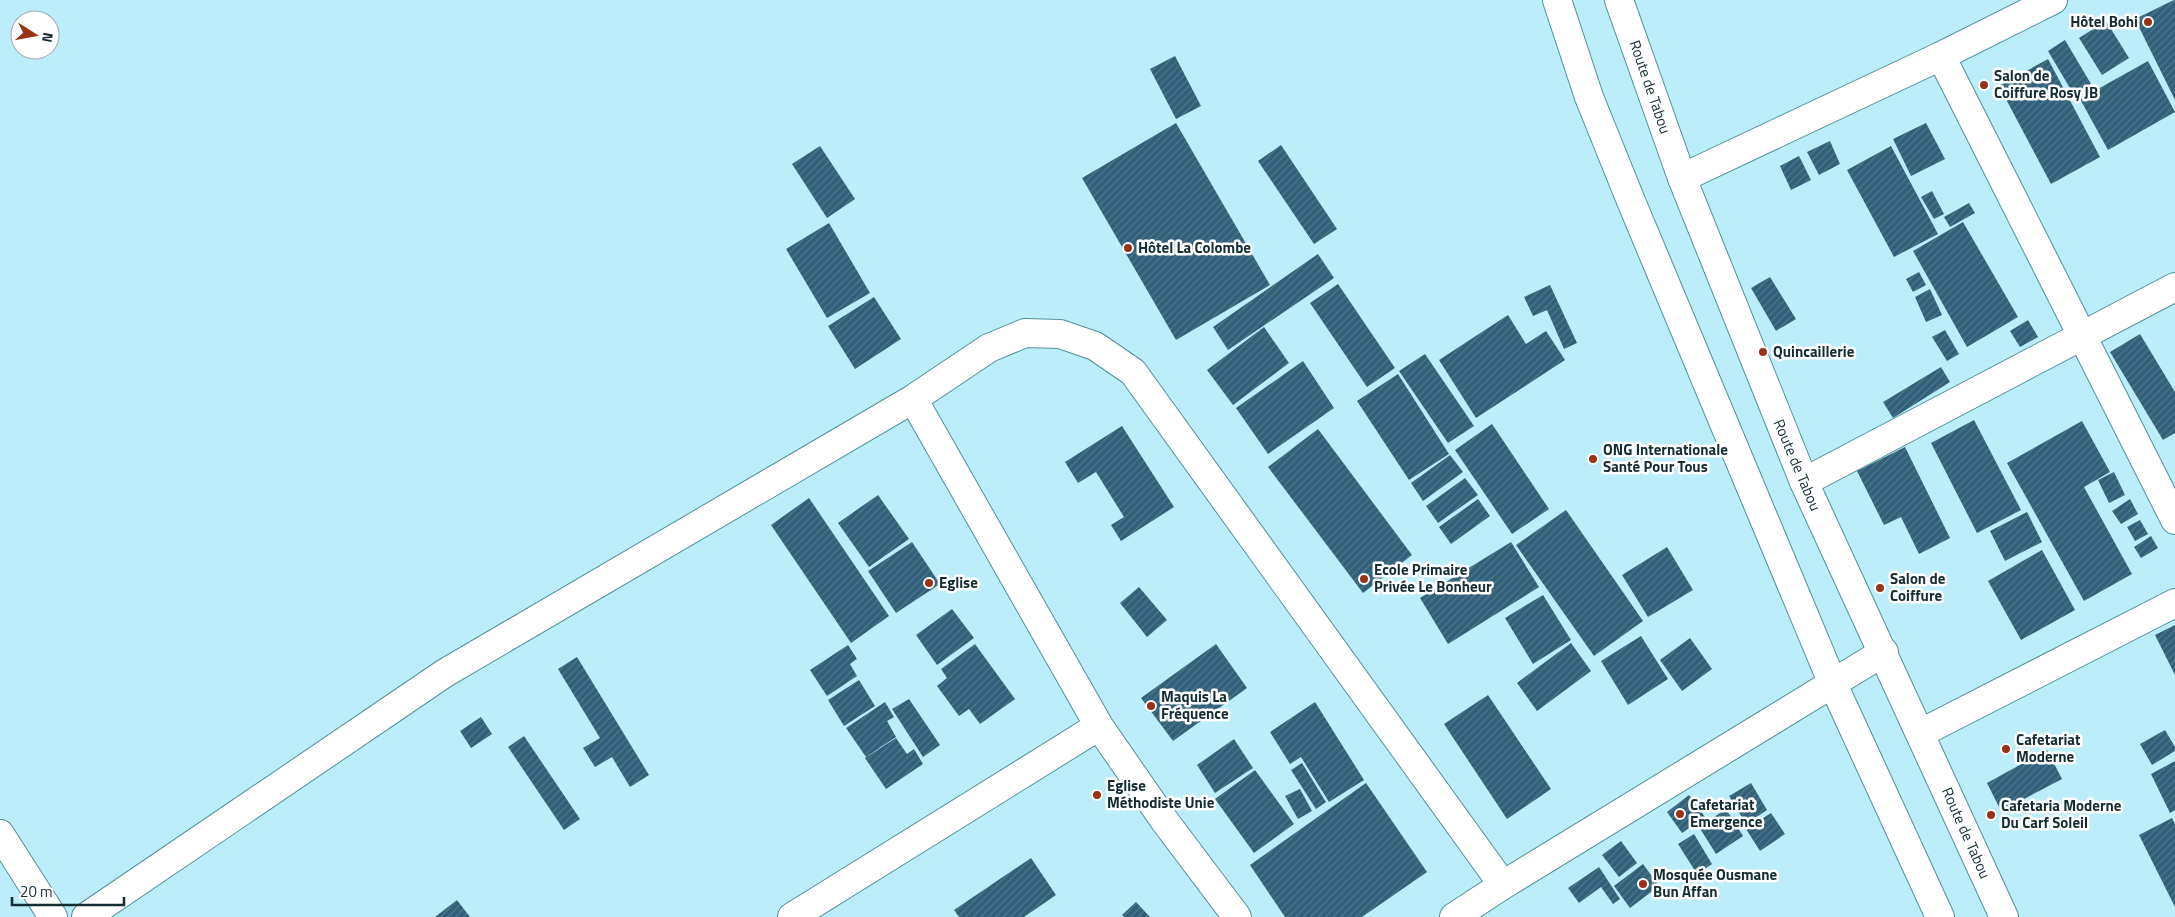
<svg xmlns="http://www.w3.org/2000/svg" width="2175" height="917" font-family="'Titillium Web',sans-serif">
<style>
.building{fill:url(#building-hatch)}
.lines{fill:none;stroke-linecap:round;stroke-linejoin:round}
.street-casing{stroke:#518f9e;stroke-width:30}
.primary-casing{stroke:#518f9e;stroke-width:30}
.street{stroke:#fff;stroke-width:28}
.primary{stroke:#fff;stroke-width:28}
.poi-dot{fill:#9a3217;stroke:#fff;stroke-width:2}
.labels{text-anchor:middle;stroke-width:5;stroke-linejoin:round;paint-order:stroke}
.poi-label{font-size:15px;font-weight:bold;fill:#132d33;stroke:#fff;text-anchor:start}
.street-label{font-size:15px;fill:#132d33;stroke:#fff}
</style>
<defs>
<pattern id="building-hatch" width="6" height="6" patternUnits="userSpaceOnUse" patternTransform="scale(1.25)"><rect width="6" height="6" fill="#30607a"/><path d="M-1 1l2-2M0 6l6-6M5 7l2-2" fill="none" stroke="#52788c"/></pattern>
</defs>
<rect width="100%" height="100%" fill="#bbedfa"/>
<path class="building" d="M2174,0h1v100l-40,-81z
M2106,21l23,37 -27,17 -23,-37z
M2065,40l26,44 -17,11 -26,-44z
M1175,56l26,50 -25,13 -26,-50z
M2048,59l52,98 -49,27 -52,-98z
M2148,61l27,51 -67,38 -28,-51z
M1176,123l94,162 -94,55 -94,-162z
M1926,123l19,36 -34,17 -18,-37z
M1830,141l10,23 -21,11 -12,-23z
M1281,145l56,84 -23,15 -56,-83z
M820,146l35,53 -28,19 -35,-54z
M1891,146l47,88 -44,23 -47,-87z
M1799,156l12,24 -20,10 -11,-24z
M1932,191l12,23 -10,5 -13,-22z
M1969,203l6,10 -25,14 -6,-10z
M1963,222l55,95 -51,30 -54,-96z
M829,223l41,70 -43,25 -41,-69z
M1318,254l16,24 -106,72 -15,-23z
M1919,272l7,13 -13,7 -7,-13z
M1770,277l26,42 -20,12 -25,-43z
M1338,284l57,84 -28,19 -57,-84z
M1550,285l27,58 -13,6 -17,-39 -14,6 -9,-19z
M1930,289l12,26 -16,7 -11,-25z
M874,297l27,42 -46,30 -27,-43z
M1508,315l18,29 20,-13 19,29 -89,58 -37,-58z
M2028,320l10,17 -18,10 -10,-16z
M1264,327l25,36 -56,42 -26,-35z
M1945,330l14,24 -12,7 -15,-24z
M2140,334l35,58v41l-12,7 -53,-88z
M1425,354l49,72 -26,17 -49,-72z
M1303,361l31,47 -66,46 -32,-46z
M1941,367l9,15 -57,36 -10,-16z
M1398,374l51,80 -40,26 -52,-79z
M1974,420l47,90 -44,23 -46,-90z
M2082,421l28,51 -26,15 48,87 -48,27 -77,-138z
M1492,424l57,85 -37,25 -57,-84z
M1122,426l52,81 -53,34 -10,-16 13,-8 -28,-45 -18,11 -13,-21z
M1318,429l94,126 -49,38 -95,-126z
M1905,447l45,91 -31,16 -18,-37 -17,8 -27,-54z
M1450,455l13,17 -40,29 -12,-18z
M2114,472l11,23 -16,8 -11,-23z
M1465,478l13,17 -40,28 -12,-17z
M878,495l31,44 -40,28 -31,-44z
M809,498l80,118 -38,27 -80,-118z
M1478,499l12,17 -39,28 -12,-17z
M2130,499l8,15 -17,10 -9,-13z
M1566,510l77,111 -49,35 -78,-111z
M2027,512l15,30 -37,19 -15,-30z
M2140,520l8,14 -13,7 -8,-14z
M2151,536l7,12 -17,10 -7,-11z
M912,542l28,42 -44,29 -28,-42z
M1511,542l28,45 -91,57 -28,-46z
M1667,547l26,43 -45,27 -26,-42z
M2042,550l33,60 -54,30 -33,-59z
M1139,587l28,33 -20,17 -27,-34z
M1543,595l28,45 -38,24 -28,-46z
M952,609l22,29 -37,27 -21,-30z
M2175,625v50l-20,-40z
M1641,636l27,43 -40,26 -27,-44z
M1690,638l22,31 -30,22 -22,-31z
M1571,643l20,28 -54,40 -20,-28z
M975,644l40,55 -35,25 -11,-15 -10,7 -22,-30 10,-8 -6,-9z
M1216,644l31,44 -74,53 -32,-43z
M848,645l9,14 -7,5 7,12 -30,20 -17,-26z
M577,657l72,118 -19,12 -18,-30 -17,10 -12,-19 17,-10 -42,-69z
M859,680l16,26 -31,20 -16,-26z
M1488,695l63,94 -44,30 -63,-95z
M909,699l31,46 -17,12 -31,-48z
M885,702l9,15 -7,4 9,16 -30,20 -20,-29z
M1315,702l49,78 -35,22 -28,-45 -11,7 -20,-32z
M481,717l11,17 -21,14 -11,-17z
M2165,730l10,17v4l-23,14 -12,-21z
M524,736l56,83 -16,11 -56,-83z
M896,738l11,16 7,-5 9,15 -37,25 -21,-31z
M1234,739l19,29 -38,25 -18,-28z
M2047,750l15,29 -61,32 -14,-28z
M2175,761v49l-5,3 -19,-39z
M1302,763l24,39 -10,7 -25,-39z
M1255,770l39,54 -40,29 -39,-54z
M1366,783l61,89 -65,45h-77l-35,-52z
M1751,783l16,27 -21,14 -17,-28z
M1300,789l12,22 -14,8 -13,-23z
M1689,795l16,22 -23,16 -15,-21z
M1726,809l17,27 -27,18 -17,-27z
M1771,813l14,21 -25,17 -14,-22z
M2172,818l3,6v83l-36,-72z
M1694,834l18,30 -15,10 -19,-30z
M1621,841l16,22 -18,14 -17,-22z
M1031,858l25,37 -32,22h-65l-5,-7z
M1643,864l16,22 -29,22 -16,-22z
M1599,867l21,32 -7,5 -12,-17 -22,16 -11,-15z
M457,900l13,17h-35z
M1136,902l14,15h-26l-2,-2z"/>
<g class="lines">
<defs>
<path id="street" d="M1941,56l234,464
M1682,178l259,-122 112,-56
M913,399l186,327 65,94 73,97
M1804,482l371,-195
M1921,733l254,-130
M0,834l53,83
M86,917l359,-244 468,-274 76,-51 36,-15 35,1 35,12 38,26 370,513
M792,917l307,-191
M1454,917l49,-32 381,-233"/>
<path id="primary" d="M1557,0l32,97 42,104 202,483 107,233
M1619,0l63,178 122,304 200,435"/>
</defs>
<use href="#street" class="street-casing"/>
<use href="#primary" class="primary-casing"/>
<use href="#street" class="street"/>
<use href="#primary" class="primary"/>
</g>
<g class="poi-dot">
<circle cx="2148" cy="22" r="5"/>
<circle cx="1984" cy="85" r="5"/>
<circle cx="1128" cy="248" r="5"/>
<circle cx="1763" cy="352" r="5"/>
<circle cx="1593" cy="459" r="5"/>
<circle cx="1364" cy="579" r="5"/>
<circle cx="929" cy="583" r="5"/>
<circle cx="1880" cy="588" r="5"/>
<circle cx="1151" cy="706" r="5"/>
<circle cx="2006" cy="749" r="5"/>
<circle cx="1097" cy="795" r="5"/>
<circle cx="1680" cy="814" r="5"/>
<circle cx="1991" cy="815" r="5"/>
<circle cx="1643" cy="884" r="5"/>
</g>
<g class="labels">
<g class="poi-label">
<text x="2138" y="27" text-anchor="end">Hôtel Bohi</text>
<text x="1994" y="81">Salon de<tspan x="1994" dy="17">Coiffure Rosy JB</tspan></text>
<text x="1138" y="253">Hôtel La Colombe</text>
<text x="1773" y="357">Quincaillerie</text>
<text x="1603" y="455">ONG Internationale<tspan x="1603" dy="17">Santé Pour Tous</tspan></text>
<text x="1374" y="575">Ecole Primaire<tspan x="1374" dy="17">Privée Le Bonheur</tspan></text>
<text x="1890" y="584">Salon de<tspan x="1890" dy="17">Coiffure</tspan></text>
<text x="939" y="588">Eglise</text>
<text x="1161" y="702">Maquis La<tspan x="1161" dy="17">Fréquence</tspan></text>
<text x="2016" y="745">Cafetariat<tspan x="2016" dy="17">Moderne</tspan></text>
<text x="1107" y="791">Eglise<tspan x="1107" dy="17">Méthodiste Unie</tspan></text>
<text x="1690" y="810">Cafetariat<tspan x="1690" dy="17">Emergence</tspan></text>
<text x="2001" y="811">Cafetaria Moderne<tspan x="2001" dy="17">Du Carf Soleil</tspan></text>
<text x="1653" y="880">Mosquée Ousmane<tspan x="1653" dy="17">Bun Affan</tspan></text>
</g>
<g class="street-label">
<text transform="translate(1650 87) rotate(71)" y="5">Route de Tabou</text>
<text transform="translate(1797 465) rotate(67)" y="5">Route de Tabou</text>
<text transform="translate(1966 833) rotate(66)" y="5">Route de Tabou</text>
</g>
</g>
<g transform="translate(35 35) rotate(101)"><circle r="24" fill="#ffffff" stroke="#a1abad"/>
<path d="M0-4L9 19L0 12L-9 19Z" fill="#9a3217"/>
<text y="-8" font-size="14" font-weight="bold" text-anchor="middle" fill="#132d33">N</text>
</g>
<path d="M12 897v8h112v-8" fill="none" stroke="#132d33" stroke-width="2.5"/>
<text x="20" y="897" font-size="15" fill="#132d33" stroke="#ffffff" stroke-width="4" paint-order="stroke">20 m</text>
</svg>
